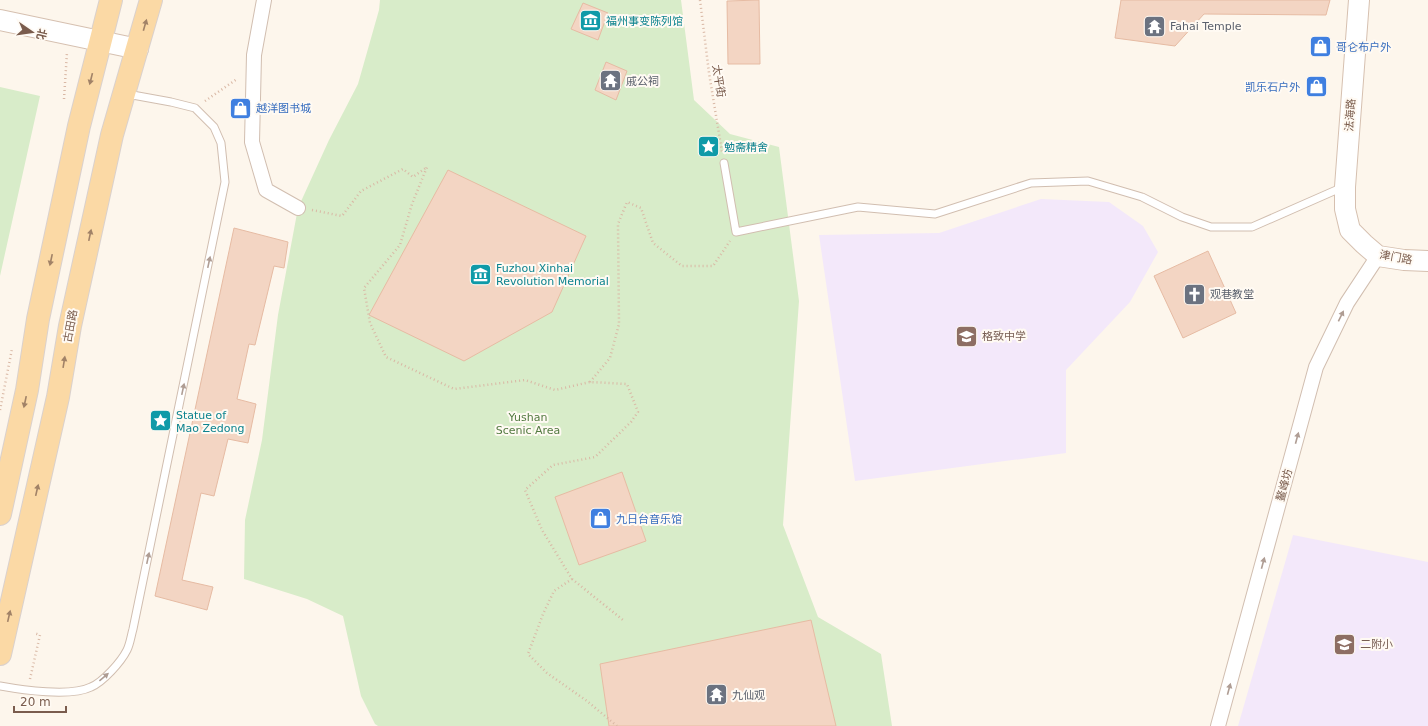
<svg xmlns="http://www.w3.org/2000/svg" width="1428" height="726" font-family="'DejaVu Sans','Noto Sans SC',sans-serif">
<style>
.education{fill:#f3e8fa}
.green{fill:#d8ecc9}
.building{fill:#f3d5c3;stroke:#e6bba3}
.lines{fill:none;stroke-linecap:round;stroke-linejoin:round}
.lane-casing{stroke:#d1beb0;stroke-width:9}
.street-casing{stroke:#d1beb0;stroke-width:16}
.secondary-casing{stroke:#d6c0b0;stroke-width:22}
.primary-casing{stroke:#dad1cd;stroke-width:24}
.path{stroke:#d9b8a5;stroke-width:2.5;stroke-dasharray:1 3;stroke-linecap:butt}
.lane{stroke:#fff;stroke-width:7}
.street{stroke:#fff;stroke-width:14}
.secondary{stroke:#fff;stroke-width:20}
.primary{stroke:#fbd9a5;stroke-width:22}
.oneway{fill:#a18267}
.oneway2{fill:#af9d94}
.labels{text-anchor:middle;stroke-width:4;stroke-linejoin:round;paint-order:stroke}
.culture-label{font-size:11px;fill:#0d838f;stroke:#fffaf3;text-anchor:start}
.worship-label{font-size:11px;fill:#5b616d;stroke:#fffaf3;text-anchor:start}
.shop-label{font-size:11px;fill:#366cbe;stroke:#fffaf3;text-anchor:start}
.street-label{font-size:11px;fill:#7a5c4d;stroke:#fffaf3}
.education-label{font-size:11px;fill:#785e54;stroke:#fffaf3;text-anchor:start}
.park-label{font-size:11px;fill:#537a41;stroke:#fffaf3}
</style>
<rect width="100%" height="100%" fill="#fdf6ec"/>
<path class="education" d="M1041,199l68,3 34,24 15,26 -28,50 -64,68v83l-211,28 -36,-246 120,-2z
M1293,535l135,27v164h-190z"/>
<path class="green" d="M380,0h301l13,100 36,34 49,13 20,154 -16,224 35,92 63,37 11,72h-514l-3,-2 -14,-28 -18,-80 -36,-17 -63,-20 1,-59 17,-80 16,-125 20,-107 31,-68 29,-56 21,-74z
M0,87l40,9 -40,180z"/>
<path class="building" d="M759,0l1,64h-32l-1,-63z
M1121,0h209l-4,15 -122,-1 -29,32 -60,-8z
M583,3l25,10 -10,27 -27,-11z
M606,62l21,9 -11,29 -21,-10z
M448,170l138,66 -34,76 -88,49 -95,-46z
M234,228l54,14 -4,26 -10,-2 -19,79 -6,-1 -12,55 19,5 -8,39 -20,-4 -14,57 -13,-3 -19,87 31,7 -6,23 -52,-14z
M1208,251l28,62 -53,25 -29,-62z
M622,472l24,69 -67,24 -24,-68z
M811,620l25,106h-227l-9,-62z"/>
<g class="lines">
<defs>
<path id="lane" d="M724,163l12,69 122,-25 77,7 96,-31 57,-2 54,16 40,20 29,10h41l91,-40
M0,686c22,4 71,11 91,1 12,-5 30,-25 36,-37 3,-6 4,-14 6,-21l92,-447 -4,-39 -7,-16 -19,-19 -24,-6 -44,-8"/>
<path id="street" d="M264,0l-10,55 -2,87 14,48 32,18
M1218,726l98,-359 31,-64 31,-47"/>
<path id="secondary" d="M1359,0l-14,187v22l5,21 14,14 14,12 26,4 24,1
M0,20l138,29"/>
<path id="primary" d="M0,514l27,-124 11,-71 41,-193 32,-126
M0,654l58,-257 12,-71 42,-191 39,-135"/>
</defs>
<use href="#lane" class="lane-casing"/>
<use href="#street" class="street-casing"/>
<use href="#secondary" class="secondary-casing"/>
<use href="#primary" class="primary-casing"/>
<path class="path" d="M700,0l9,73 13,79
M64,99l3,-47
M205,101l32,-22
M312,210l30,6 19,-25 42,-22 10,8 14,-10 -15,37 -12,41 -36,43 6,35 16,34 68,32 71,-9 30,10 35,-8 37,2 11,28 -7,10 -36,35 -42,8 -28,25 17,40 30,49 -18,12 -11,23 -15,40 19,19 40,28 30,25
M590,382l20,-24 9,-34 -1,-100 9,-22 14,6 12,35 29,23h31l17,-25
M0,410l12,-61
M572,579l51,41
M30,679l10,-44 -6,-2"/>
<use href="#lane" class="lane"/>
<use href="#street" class="street"/>
<use href="#secondary" class="secondary"/>
<use href="#primary" class="primary"/>
</g>
<defs><path id="oneway-solid" d="M-6-.8H1V-3.2L6.5 0L1 3.2V.8H-6Z"/></defs>
<g class="oneway">
<use href="#oneway-solid" transform="translate(145 25) rotate(-74)"/>
<use href="#oneway-solid" transform="translate(91 79) rotate(104)"/>
<use href="#oneway-solid" transform="translate(90 235) rotate(-78)"/>
<use href="#oneway-solid" transform="translate(51 260) rotate(102)"/>
<use href="#oneway-solid" transform="translate(64 362) rotate(-81)"/>
<use href="#oneway-solid" transform="translate(25 402) rotate(102)"/>
<use href="#oneway-solid" transform="translate(37 490) rotate(-77)"/>
<use href="#oneway-solid" transform="translate(9 616) rotate(-77)"/>
</g>
<g class="oneway2">
<use href="#oneway-solid" transform="translate(209 262) rotate(-78)"/>
<use href="#oneway-solid" transform="translate(1341 316) rotate(-64)"/>
<use href="#oneway-solid" transform="translate(183 389) rotate(-78)"/>
<use href="#oneway-solid" transform="translate(1297 438) rotate(-75)"/>
<use href="#oneway-solid" transform="translate(148 558) rotate(-78)"/>
<use href="#oneway-solid" transform="translate(1263 563) rotate(-75)"/>
<use href="#oneway-solid" transform="translate(104 677) rotate(-40)"/>
<use href="#oneway-solid" transform="translate(1229 689) rotate(-75)"/>
</g>
<defs>
<symbol id="museum-square" viewBox="-11 -11 22 22"><rect x="-9" y="-9" width="18" height="18" rx="4" fill="#0f9aa8" stroke="#fffaf3"/><path d="M0-6L6-3V-2H-6V-3ZM-5-1h2V3h-2ZM-1-1h2V3h-2ZM3-1h2V3H3ZM-6 4H6V6H-6Z" fill="#fff"/></symbol>
<symbol id="temple-square" viewBox="-11 -11 22 22"><rect x="-9" y="-9" width="18" height="18" rx="4" fill="#6b7280" stroke="#fffaf3"/><path d="M0-6L5-2H3V0L6.5 2.5H4V6H1.5V3h-3V6H-4V2.5H-6.5L-3 0V-2H-5Z" fill="#fff"/></symbol>
<symbol id="shop-square" viewBox="-11 -11 22 22"><rect x="-9" y="-9" width="18" height="18" rx="4" fill="#3f7fe0" stroke="#fffaf3"/><path d="M-5-2.5h2.3a2.7 3.5 0 0 1 5.4 0H5L5.5 6h-11ZM-1.5-2.5h3a1.5 2.3 0 0 0-3 0Z" fill="#fff"/></symbol>
<symbol id="sight-square" viewBox="-11 -11 22 22"><rect x="-9" y="-9" width="18" height="18" rx="4" fill="#0f9aa8" stroke="#fffaf3"/><path d="M0-6L1.8-2.2L6-1.7L2.9 1.2L3.7 5.4L0 3.3L-3.7 5.4L-2.9 1.2L-6-1.7L-1.8-2.2Z" fill="#fff"/></symbol>
<symbol id="church-square" viewBox="-11 -11 22 22"><rect x="-9" y="-9" width="18" height="18" rx="4" fill="#6b7280" stroke="#fffaf3"/><path d="M-1.2-6h2.4v3.5h3.3v2.4h-3.3V6h-2.4V-.1h-3.3v-2.4h3.3Z" fill="#fff"/></symbol>
<symbol id="school-square" viewBox="-11 -11 22 22"><rect x="-9" y="-9" width="18" height="18" rx="4" fill="#8d6e63" stroke="#fffaf3"/><path d="M0-5L7-2L0 1L-7-2ZM-4 1L0 2.5L4 1V4Q0 6-4 4Z" fill="#fff"/></symbol>
</defs>
<g fill-rule="evenodd">
<use href="#museum-square" x="578" y="8" width="25" height="25"/>
<use href="#temple-square" x="1142" y="14" width="25" height="25"/>
<use href="#shop-square" x="1308" y="34" width="25" height="25"/>
<use href="#temple-square" x="598" y="68" width="25" height="25"/>
<use href="#shop-square" x="1304" y="74" width="25" height="25"/>
<use href="#shop-square" x="228" y="96" width="25" height="25"/>
<use href="#sight-square" x="696" y="134" width="25" height="25"/>
<use href="#museum-square" x="468" y="262" width="25" height="25"/>
<use href="#church-square" x="1182" y="282" width="25" height="25"/>
<use href="#school-square" x="954" y="324" width="25" height="25"/>
<use href="#sight-square" x="148" y="408" width="25" height="25"/>
<use href="#shop-square" x="588" y="506" width="25" height="25"/>
<use href="#school-square" x="1332" y="632" width="25" height="25"/>
<use href="#temple-square" x="704" y="682" width="25" height="25"/>
</g>
<g class="labels">
<g class="culture-label">
<text x="606" y="25">福州事变陈列馆</text>
<text x="724" y="151">勉斋精舍</text>
<text x="496" y="272">Fuzhou Xinhai<tspan x="496" dy="13">Revolution Memorial</tspan></text>
<text x="176" y="419">Statue of<tspan x="176" dy="13">Mao Zedong</tspan></text>
</g>
<g class="worship-label">
<text x="1170" y="30">Fahai Temple</text>
<text x="626" y="85">戚公祠</text>
<text x="1210" y="298">观巷教堂</text>
<text x="732" y="699">九仙观</text>
</g>
<g class="shop-label">
<text x="1336" y="51">哥仑布户外</text>
<text x="1300" y="91" text-anchor="end">凯乐石户外</text>
<text x="256" y="112">越洋图书城</text>
<text x="616" y="523">九日台音乐馆</text>
</g>
<g class="street-label">
<text transform="translate(719 81) rotate(81)" y="4">太平街</text>
<text transform="translate(1350 115) rotate(-86)" y="4">法海路</text>
<text transform="translate(1396 257) rotate(10)" y="4">津门路</text>
<text transform="translate(70 326) rotate(-79)" y="4">古田路</text>
<text transform="translate(1284 485) rotate(-75)" y="4">鳌峰坊</text>
</g>
<g class="education-label">
<text x="982" y="340">格致中学</text>
<text x="1360" y="648">二附小</text>
</g>
<g class="park-label">
<text x="528" y="421">Yushan<tspan x="528" dy="13">Scenic Area</tspan></text>
</g>
</g>
<g transform="translate(32 32) rotate(103)" stroke="#fffaf3" stroke-width="3" paint-order="stroke">
<path d="M0-3L7 15L0 10L-7 15Z" fill="#7a5c4d"/>
<text y="-6" font-size="11" font-weight="bold" text-anchor="middle" fill="#7a5c4d">北</text>
</g>
<path d="M14 706v6h52v-6" fill="none" stroke="#7a5c4d" stroke-width="2"/>
<text x="20" y="706" font-size="12" fill="#7a5c4d" stroke="#fffaf3" stroke-width="3" paint-order="stroke">20 m</text>
</svg>
